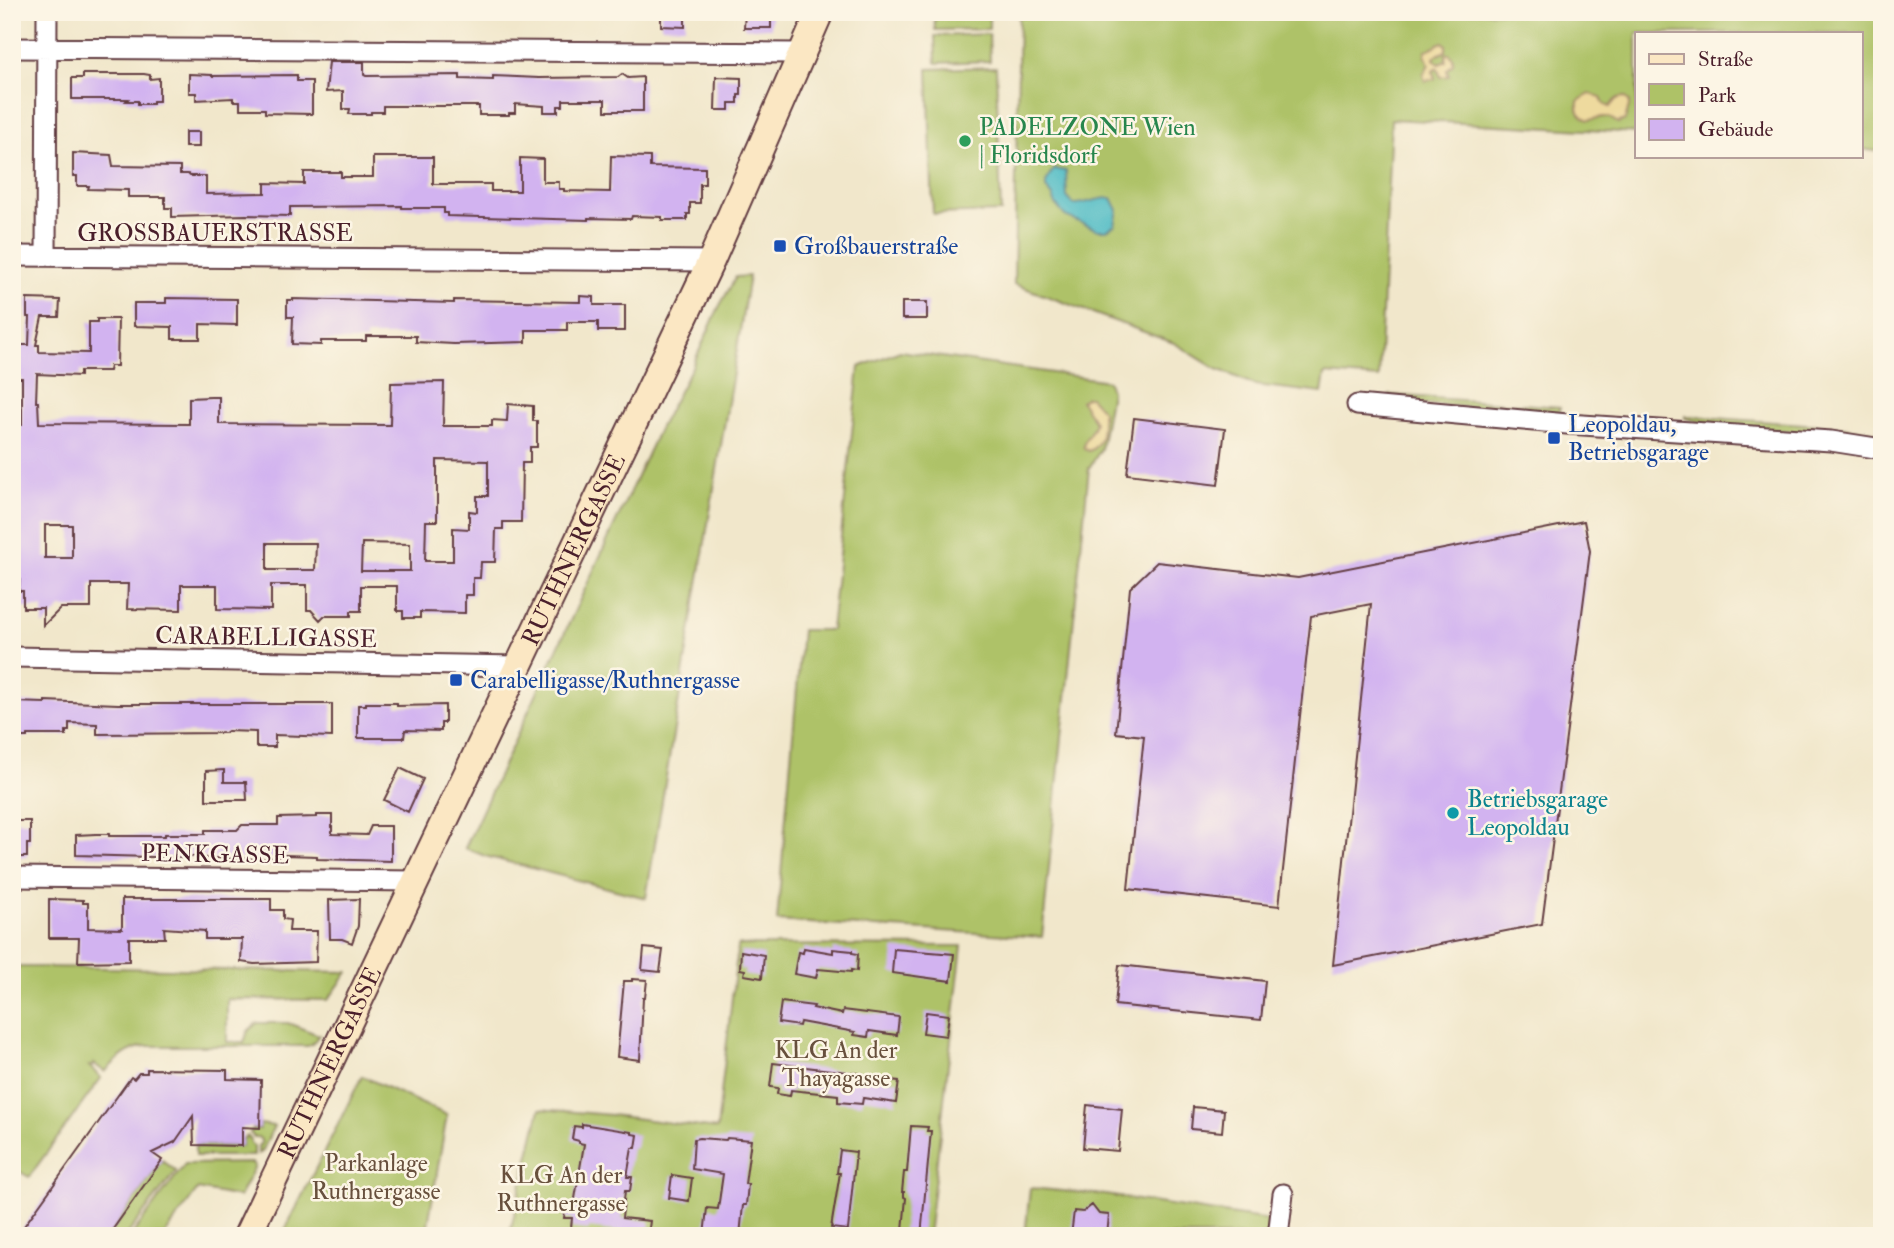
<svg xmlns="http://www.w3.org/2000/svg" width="1894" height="1248" font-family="'IM FELL Double Pica',serif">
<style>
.green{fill:#aec267;stroke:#7c7049;stroke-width:2}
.sand{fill:#eeda9e;stroke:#9c7c64;stroke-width:2}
.water{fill:#4dbbc5;stroke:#4c6d78;stroke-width:2}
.building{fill:#d2b3f0;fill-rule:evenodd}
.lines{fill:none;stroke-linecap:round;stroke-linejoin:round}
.street-casing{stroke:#633d43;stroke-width:23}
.secondary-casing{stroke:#633d43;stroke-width:30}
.street{stroke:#fff;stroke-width:19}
.secondary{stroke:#fbe7c3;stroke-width:26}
.leisure-dot{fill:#2e9e5b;stroke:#fcf5e5;stroke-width:2.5}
.transit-dot{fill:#1a4fb4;stroke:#fcf5e5;stroke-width:2.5}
.culture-dot{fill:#0f9aa8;stroke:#fcf5e5;stroke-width:2.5}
.labels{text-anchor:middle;stroke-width:5;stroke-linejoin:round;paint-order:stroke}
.leisure-label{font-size:24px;fill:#27864d;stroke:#fcf5e5;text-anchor:start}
.street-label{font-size:24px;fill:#4a1f2b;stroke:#fcf5e5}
.transit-label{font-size:24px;fill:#164399;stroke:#fcf5e5;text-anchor:start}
.culture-label{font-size:24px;fill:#0d838f;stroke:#fcf5e5;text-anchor:start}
.park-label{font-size:24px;fill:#68503d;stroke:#fcf5e5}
</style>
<rect width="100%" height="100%" fill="#fcf5e5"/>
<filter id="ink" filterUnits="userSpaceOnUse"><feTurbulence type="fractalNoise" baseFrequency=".0143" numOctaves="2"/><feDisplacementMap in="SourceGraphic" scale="14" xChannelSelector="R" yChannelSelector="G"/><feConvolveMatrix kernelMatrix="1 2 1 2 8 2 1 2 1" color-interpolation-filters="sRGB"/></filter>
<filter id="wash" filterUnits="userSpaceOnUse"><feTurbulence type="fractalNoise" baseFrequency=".00686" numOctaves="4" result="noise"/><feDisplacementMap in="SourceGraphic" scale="28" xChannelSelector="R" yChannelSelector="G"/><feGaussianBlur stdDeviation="1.57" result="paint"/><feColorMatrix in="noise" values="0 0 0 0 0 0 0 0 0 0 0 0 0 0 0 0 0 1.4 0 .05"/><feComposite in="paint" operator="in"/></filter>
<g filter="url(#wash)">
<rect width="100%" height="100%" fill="#f1e7cb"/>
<path class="green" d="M934,12h55v17l-54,1z
M1019,12h863v140l-21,-3v-116h-224v100l-246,-14 -12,259 -54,-4 -3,19 -67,-8 -40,-17 -41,-25 -160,-59z
M989,34l1,27 -54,2 -1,-27z
M996,67l5,145 -68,2 -5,-145z
M749,276l-103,622 -161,-42 -20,-8 195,-421 32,-60 27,-60 17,-30z
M900,351l208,30 3,11 -10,57 -12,19 -47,469 -265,-16 25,-291h29l28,-263z
M1390,395l170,12v6l-166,-11 -5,-4z
M1685,416l149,10 48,7v7l-179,-17 -18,-5z
M738,945l224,1 -34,290h-419l31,-127 71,6 106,14z
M12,967h36l300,5 -20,28 -101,-1v43h17l4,-11 9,-8h31l31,12 -7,9 -4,2h-162c-18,3 -28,12 -41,26l-11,-8v2h-5l12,12 -72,99 -17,-10z
M362,1076l85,39 -21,121h-144z
M260,1124l14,2 -12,26 -4,2v-8l3,-3v-3l-3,-3h-4l-4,-4 3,-4h7z
M247,1136l4,4v4l3,2v10h-59v-11l47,1v-6z
M162,1160l14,11 -50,65h-18z
M252,1163l3,3 -16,31 -41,-8 -34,47h-33l54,-72z
M1030,1188l75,7 164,25 -2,16h-242z"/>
<path class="sand" d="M1443,42l3,3v6l-11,5 -1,3 5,5 7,-3v-7h4l3,4v6l-6,6 2,6 -8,1 -4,-9 -4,3 2,8 -10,2 -2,-6 6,-11 -4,-9 1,-5c8,-2 10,-6 17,-8z
M1590,94l11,3 3,7 6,3c5,-7 6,-10 15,-10l5,5 -5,18 -7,3c-14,-10 -15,-5 -30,-3 -9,-6 -11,-8 -10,-19z
M1086,397h4l11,12 1,3c0,15 2,33 -13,39l-5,-2c-2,-12 9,-15 11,-27l-14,-21z"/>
<path class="water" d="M1055,169l11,2 1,26 6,7c13,1 25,-7 39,-6l6,12 -3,15 -8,5h-9l-33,-14 -9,-11 -3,-9 -7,-8v-5l5,-10z"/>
<g id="blocks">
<path class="building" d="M661,12h24v15l-24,-1z
M745,12h26v16h-27z
M329,62h35v13l2,1 94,-1v4l33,1v-4l46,2 79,-1 4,-3 6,4 15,-1v34h-38v-11h-42v6h-5v6h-14v-6l-29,-2v9h-6v2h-30v-9h-96v6h-12v2h-22l1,-5h-7v-18l-17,1z
M83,74h61l6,1v4l9,-1v23h-6v3h-15v-3h-12l2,-2h-56v-21h11z
M189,74l23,1v1l85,-1v6h15v33l-47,-1v-4h-25v-8h-7v-3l-37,2v-7h-7z
M716,77l25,1v17h-3v8h-9v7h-14z
M185,132h14v15h-14z
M73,153l38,2 2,11 67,1v7h8l2,2h16v18l59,-1v-10l39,1v-12h37v5h32v-20h60v27h58v7h29v-33l23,1v23h16v7h5v2l46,1 1,-36 39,1v10l55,1v16h-5v19h-10v11h-3v6h-25v-3l-30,-1 -1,3 -43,-1v2l-141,-4v-3h-3v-5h-42v-2l-112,1v9l-44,-1 -74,2v-9h-7v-11h-37v-7l-40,-1 1,-3h-12v-10h-4z
M580,296l14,1v8h31v26h-27v-9h-31v8h-41v12l-72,2 -38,-2v-6h-50v5h-45v4l-29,-1 1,-27h-6v-17h6v-1l161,4v-3l126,2z
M166,298l71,1v26l-37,-1v15h-28v-12l-38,-1v-23h32z
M27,299l33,1 -1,17h-17l-6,28h3v7l50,1v-31h8v-3h21l-1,47h-7l-1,5h-29v5l-43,-2 -1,28h2l1,21 150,1v-26l22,-1h8v27l171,1 1,-42 53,-1 -1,44h49v-6l15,1 1,-17 25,2v15h4v26h-7v16h-8l-1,59h-18v7h-7l-1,33h-14l-1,16h-7v17h-8v18l-45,-1v6h-17v-7h-6v-25h-36v25h-10v5h-27l-4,4 -9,-10h-4v-25h-36v25l-54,-1v-24h-36v25l-54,-1 1,-25h-37v24h-30l-18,18v-18h-20v-17h-4l1,-17h-5v-16h-3v-133h10v-47h-10v-33h17l1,-28h-3zM437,460l51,1v35h-11v16l-8,-1v18l-16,-1v33h-28l1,-40h11zM45,525h27v33h-27zM267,543h49l-1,27h-48zM362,543l48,1v27h-49z
M902,302h25v17h-25z
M1134,418l91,11 -7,56 -91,-11z
M1584,521l6,30 -48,373 -209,41 38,-361 -60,12 -32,290 -151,-17 16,-153 -28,-3 14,-145 27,-26 141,16z
M45,701l73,3h214v33l-57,-2v12h-19v-15l-28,-1 -3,2 -128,1v-10l-28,-1v8h-3v4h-39v2h-15v-35l33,1z
M366,703h31v3l48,-1v18h-4v8l-36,-1 -1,8h-46v-33h8z
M400,768l23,11 -15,33 -24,-12z
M224,770v12h22l1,18h-41v-29z
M317,815h15v19l35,1 4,-9h20v35l-74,-2v-3l-32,-1v2h-14l1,2 -66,-1 -17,-2v2l-113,-3v-20l20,-1h13v2h56v-2h40v-4h32l5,-5h36v-7l39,-1z
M12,821h18v23h-3v13h-15z
M49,899l34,1v3h5v25l34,1v-30h149v11h12v9l7,1 -1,11h28l-1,31 -62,2 -13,-2 1,-23h-37v-8l-41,-3 1,10h-36v23l-51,1 1,-24h-30z
M359,899l-1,27 -6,17 -10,-4h-12l-1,-39z
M644,948l19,2 -3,22 -18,-2z
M804,948l29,5v-4l19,2v2l6,1 -1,17 -6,-1v2l-33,-3 -2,9 -22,-4 4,-22 5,1z
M894,949l60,5 -3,27 -59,-8z
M741,951l23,4 -2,23 -18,-3 1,-5 -5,-1z
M1119,965l146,16 -4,39 -146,-15z
M632,979l15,1 -2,18h-2l-3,62 -23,-3 7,-76h8z
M781,1002l33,4 -1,2 29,6 1,-4 56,7 -2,18 -28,-4 -1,6 -14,-2 1,-3 -55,-10 -1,4 -21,-3z
M926,1012l23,3 -3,21 -23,-3z
M773,1063l90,11v3l36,4 -3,22 -33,-5 -1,6 -24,-2v-7l-47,-5 -1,6 -13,-2 1,-6 -8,-1z
M147,1069l80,1v9l34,1 -1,48 -18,-1v19l-48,-1 -1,-29 -18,26 -23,11 10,7 -54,76h-91l114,-159 3,2 5,-6h8z
M1087,1105l35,4 -4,42 -35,-3z
M1193,1107l31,3 -2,22 -31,-3z
M582,1124l50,8v2l6,1 -2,13h-4l-5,29h5l-2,14h-5l-3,27 28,3 -2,15h-25l1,-4 -35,-4v2l-18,-2 1,-10h-8l2,-14 8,1 10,-61 -5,-1v-2l-7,-2 2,-13 8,1z
M911,1126l17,1 -1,4h4l-10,105h-13v-5l-5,-1 3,-32 -2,-1v-5h-2l2,-20h3z
M699,1138l27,2 1,-2 24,2 -6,44h3l-2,21h-3l-3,31h-36l3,-28 11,1 5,-35 -31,-5 2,-30z
M840,1150l16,2 -8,78 -17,-2 9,-55h-3z
M672,1175l20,3 -3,23 -20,-3z
M1092,1205l7,9 10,1 -2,21h-36l3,-25 9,1z"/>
</g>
</g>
<g filter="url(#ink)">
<use href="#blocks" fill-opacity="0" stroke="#633d43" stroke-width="2"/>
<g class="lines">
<defs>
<path id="street" d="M12,48l790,5
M12,256l699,5
M46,256l1,-244
M1357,405l210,19 264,17 51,8
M12,657l507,9
M12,877l405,4
M1278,1236l5,-42"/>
<g id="secondary">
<path id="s1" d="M247,1236l464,-975 109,-249"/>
</g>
</defs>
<use href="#street" class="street-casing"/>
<use href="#secondary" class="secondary-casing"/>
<use href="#street" class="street"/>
<use href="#secondary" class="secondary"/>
</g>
</g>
<circle class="leisure-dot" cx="965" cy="141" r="7"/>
<g class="transit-dot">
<rect x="773" y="239" width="14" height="14" rx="3.5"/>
<rect x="1547" y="431" width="14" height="14" rx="3.5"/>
<rect x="449" y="673" width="14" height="14" rx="3.5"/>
</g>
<circle class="culture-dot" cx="1453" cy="813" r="7"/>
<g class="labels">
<g class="leisure-label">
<text x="979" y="135">PADELZONE Wien<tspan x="979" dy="28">| Floridsdorf</tspan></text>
</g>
<g class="street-label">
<text x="215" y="241">GROSSBAUERSTRASSE</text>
<text dy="8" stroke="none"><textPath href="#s1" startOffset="760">RUTHNERGASSE</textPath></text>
<text transform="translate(266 637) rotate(1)" y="8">CARABELLIGASSE</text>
<text transform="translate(215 854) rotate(1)" y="8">PENKGASSE</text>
<text dy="8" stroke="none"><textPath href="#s1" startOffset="192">RUTHNERGASSE</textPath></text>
</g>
<g class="transit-label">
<text x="794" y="254">Großbauerstraße</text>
<text x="1568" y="432">Leopoldau,<tspan x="1568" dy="28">Betriebsgarage</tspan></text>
<text x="470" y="688">Carabelligasse/Ruthnergasse</text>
</g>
<g class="culture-label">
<text x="1467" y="807">Betriebsgarage<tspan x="1467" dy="28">Leopoldau</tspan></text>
</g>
<g class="park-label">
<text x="836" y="1058">KLG An der<tspan x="836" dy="28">Thayagasse</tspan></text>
<text x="376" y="1171">Parkanlage<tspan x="376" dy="28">Ruthnergasse</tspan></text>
<text x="561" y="1183">KLG An der<tspan x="561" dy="28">Ruthnergasse</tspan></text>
</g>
</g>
<rect width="1894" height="1248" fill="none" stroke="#fcf5e5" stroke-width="42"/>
<rect x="1635" y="32" width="228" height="126" fill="#fcf5e5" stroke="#b59f9b" stroke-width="2"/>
<rect x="1649" y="54" width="35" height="10" fill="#fbe7c3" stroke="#b59f9b" stroke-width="2"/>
<text x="1698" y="66" font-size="21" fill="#4a1f2b">Straße</text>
<rect x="1649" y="84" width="35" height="21" fill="#aec267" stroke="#b59f9b" stroke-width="2"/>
<text x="1698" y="102" font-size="21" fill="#4a1f2b">Park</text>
<rect x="1649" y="119" width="35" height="21" fill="#d2b3f0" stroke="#b59f9b" stroke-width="2"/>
<text x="1698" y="136" font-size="21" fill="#4a1f2b">Gebäude</text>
</svg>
